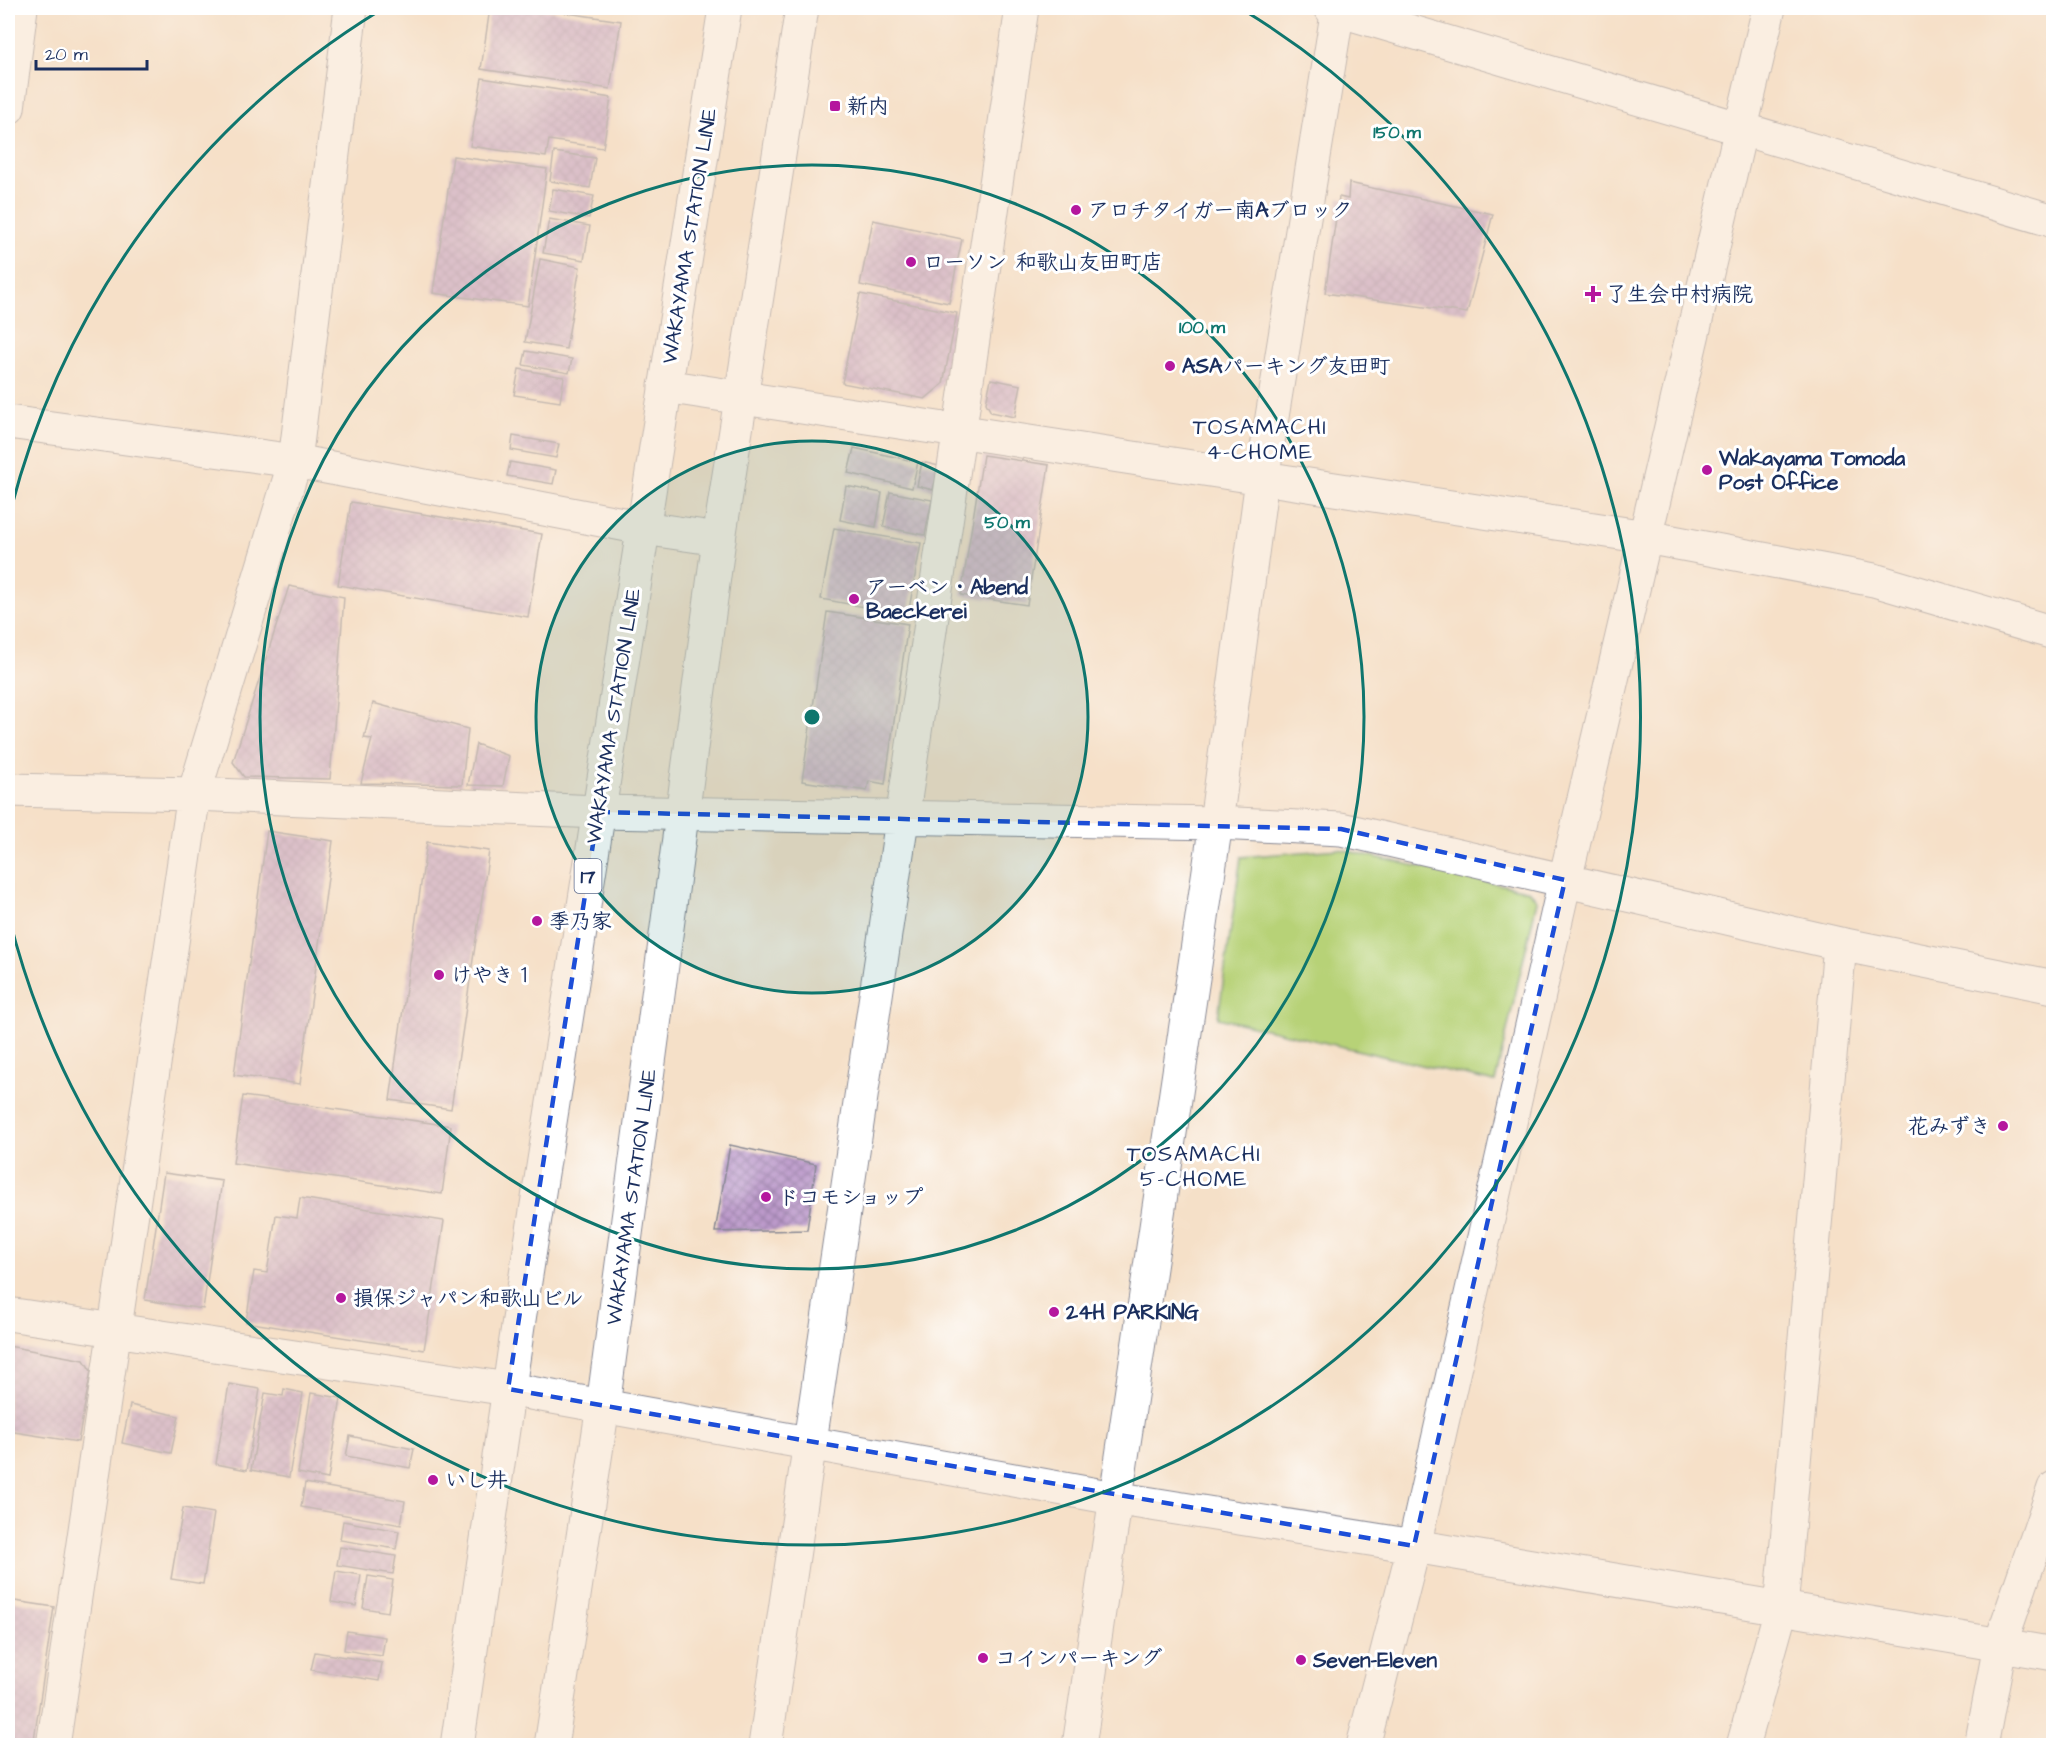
<svg xmlns="http://www.w3.org/2000/svg" width="2061" height="1753" font-family="'Architects Daughter','Klee One',sans-serif">
<style>
.green{fill:#b7d277;stroke:#69806a;stroke-width:1.5}
.building{fill:url(#building-cross-hatch)}
.lines{fill:none;stroke-linecap:round;stroke-linejoin:round}
.minor-casing{stroke:#888893;stroke-width:35}
.tertiary-casing{stroke:#888893;stroke-width:35}
.primary-casing{stroke:#888893;stroke-width:35}
.minor{stroke:#fff;stroke-width:33}
.tertiary{stroke:#fff;stroke-width:33}
.primary{stroke:#fff;stroke-width:33}
.marked{fill:none;stroke:#1d4ed8;stroke-width:4.5;stroke-dasharray:12 8;stroke-linejoin:round}
.ring{fill:none;stroke:#0f766e;stroke-width:3}
.poi-dot{fill:#b5179e;stroke:#fff;stroke-width:2}
.labels{text-anchor:middle;stroke-width:6;stroke-linejoin:round;paint-order:stroke}
.shield{fill:#fff;stroke:#5f6d8e;stroke-width:1.5}
.shield-label{font-size:20px;font-weight:bold;fill:#1b2f5e}
.poi-label{font-size:21px;font-weight:bold;fill:#1b2f5e;stroke:#fff;text-anchor:start}
.street-label{font-size:21px;fill:#1b2f5e;stroke:#fff}
.neighbourhood-label{font-size:22px;letter-spacing:1.5px;fill:#1b2f5e;stroke:#fff}
.centre{fill:#0f766e;stroke:#fff;stroke-width:3}
.ring-label{font-size:18px;text-anchor:middle;font-weight:bold;fill:#0f766e;stroke:#fff;stroke-width:6;stroke-linejoin:round;paint-order:stroke}
</style>
<defs>
<pattern id="building-cross-hatch" width="8" height="8" patternUnits="userSpaceOnUse" patternTransform="scale(1.5)"><rect width="8" height="8" fill="#bc9aca"/><path d="M0 0l8 8M0 8l8-8" fill="none" stroke="#987ea7"/></pattern>
</defs>
<rect width="100%" height="100%" fill="#fff"/>
<filter id="ink" filterUnits="userSpaceOnUse"><feTurbulence type="fractalNoise" baseFrequency=".0167" numOctaves="2"/><feDisplacementMap in="SourceGraphic" scale="12" xChannelSelector="R" yChannelSelector="G"/><feConvolveMatrix kernelMatrix="1 2 1 2 8 2 1 2 1" color-interpolation-filters="sRGB"/></filter>
<filter id="wash" filterUnits="userSpaceOnUse"><feTurbulence type="fractalNoise" baseFrequency=".008" numOctaves="4" result="noise"/><feDisplacementMap in="SourceGraphic" scale="24" xChannelSelector="R" yChannelSelector="G"/><feGaussianBlur stdDeviation="1.35" result="paint"/><feColorMatrix in="noise" values="0 0 0 0 0 0 0 0 0 0 0 0 0 0 0 0 0 1.4 0 .05"/><feComposite in="paint" operator="in"/></filter>
<g filter="url(#wash)">
<rect width="100%" height="100%" fill="#f5e0c8"/>
<path class="green" d="M1339,849l191,42 7,10 -42,181 -277,-64 23,-161z"/>
<g id="blocks">
<path class="building" d="M490,8h43l88,13 -11,68 -129,-20z
M482,78l129,20 -8,50 -54,-8 -3,17 -76,-11z
M554,152l41,6 -5,30 -40,-7z
M453,156l94,13 -19,137 -95,-13z
M1349,183l144,31 -26,99 -142,-20 14,-96 9,2z
M553,189l41,7 -5,22 -40,-7z
M549,219l41,7 -6,34 -41,-7z
M873,220l89,19 -13,64 -89,-18z
M540,259l40,8 -14,82 -41,-7z
M860,294l97,19 -14,71 -18,15 -83,-16z
M526,351l46,8 -3,14 -46,-8z
M519,369l45,8 -4,25 -46,-7z
M991,379l30,6 -6,32 -24,-5 -5,-9z
M513,436l46,8 -3,14 -45,-8z
M854,448l64,14 -6,26 -64,-15z
M983,455l66,10 -22,140 -66,-10z
M510,462l46,8 -3,14 -46,-8z
M922,462l17,4 -6,24 -16,-4z
M846,486l36,7 -6,34 -36,-7z
M890,492l42,8 -7,35 -42,-8z
M351,502l191,32 -14,83 -190,-32z
M834,528l87,15 -13,72 -87,-16z
M289,586l55,11 -14,182 -86,-2 -11,-15z
M827,612l81,12 -23,160 -16,-3 -2,10 -65,-10z
M373,703l95,26 -6,56 -101,-2 11,-44 -8,-1z
M476,744l33,12 -6,30 -35,-1z
M267,831l66,10 -33,243 -66,-9z
M427,842l62,9 -38,258 -61,-9z
M243,1096l208,30 -9,68 -209,-31z
M730,1145l86,19 -9,66 -92,2z
M164,1173l58,8 -19,128 -58,-9z
M300,1198l144,23 -20,129 -178,-28 8,-51 13,2 9,-58 21,3z
M8,1346l76,14 7,11 -13,71 -70,-11z
M229,1384l31,5 -13,81 -31,-6z
M284,1389l19,4 -14,84 -38,-7 14,-77 18,3z
M311,1393l30,5 -13,81 -30,-6z
M130,1405l49,11 -8,37 -49,-10z
M350,1436l64,13 -4,19 -64,-12z
M305,1483l100,18 -4,24 -100,-18z
M183,1508l31,5 -11,71 -32,-5z
M343,1521l56,10 -3,18 -56,-9z
M340,1547l56,9 -3,18 -56,-9z
M336,1571l25,4 -5,31 -25,-4z
M368,1576l25,4 -5,32 -25,-4z
M8,1600l46,7 -21,139 -25,-1z
M347,1631l38,6 -3,19 -38,-6z
M315,1652l67,11 -3,18 -68,-11z"/>
</g>
</g>
<g filter="url(#ink)">
<use href="#blocks" fill-opacity="0" stroke="#888893" stroke-width="1.5"/>
<g class="lines">
<defs>
<path id="minor" d="M8,108l13,-100
M665,386l981,151 228,43 180,53
M8,422l287,39 348,67 76,11
M8,790l186,4 404,18 618,11 125,6 499,115 214,43
M8,1314l500,75 606,109 300,48 640,108
M53,1746l141,-952 101,-333 56,-453
M765,1746l257,-1738
M1079,1746l137,-923 46,-344 76,-471
M1363,1746l51,-200 151,-666 204,-872
M1743,1746l38,-137 59,-665
M1981,1746l19,-101 54,-157"/>
<path id="tertiary" d="M1331,8l723,213"/>
<path id="primary" d="M457,1746l61,-420 207,-1318
M551,1746l52,-340 116,-867 83,-531"/>
</defs>
<use href="#minor" class="minor-casing"/>
<use href="#tertiary" class="tertiary-casing"/>
<use href="#primary" class="primary-casing"/>
<use href="#minor" class="minor"/>
<use href="#tertiary" class="tertiary"/>
<use href="#primary" class="primary"/>
</g>
</g>
<path d="M0 0H2061V1753H0ZM598,812l743,17 224,51 -151,666 -906,-157z" fill="#f5e0c8" fill-opacity=".55" fill-rule="evenodd"/>
<path class="marked" d="M598,812l743,17 224,51 -151,666 -906,-157z"/>
<circle cx="812" cy="717" r="276" fill="#0f766e" fill-opacity=".12"/>
<g class="ring">
<circle cx="812" cy="717" r="276"/>
<circle cx="812" cy="717" r="552"/>
<path d="M9 517A828 828 0 0 1 379 11M1245 11A828 828 0 1 1 9 917"/>
</g>
<g class="poi-dot">
<rect x="829" y="100" width="12" height="12" rx="3"/>
<circle cx="1076" cy="210" r="6"/>
<circle cx="911" cy="262" r="6"/>
<path d="M1590 285h6v6h6v6h-6v6h-6v-6h-6v-6h6z"/>
<circle cx="1170" cy="366" r="6"/>
<circle cx="1707" cy="470" r="6"/>
<circle cx="854" cy="599" r="6"/>
<circle cx="537" cy="921" r="6"/>
<circle cx="439" cy="975" r="6"/>
<circle cx="2003" cy="1126" r="6"/>
<circle cx="766" cy="1197" r="6"/>
<circle cx="341" cy="1298" r="6"/>
<circle cx="1054" cy="1312" r="6"/>
<circle cx="433" cy="1480" r="6"/>
<circle cx="983" cy="1658" r="6"/>
<circle cx="1301" cy="1660" r="6"/>
</g>
<g class="labels">
<rect class="shield" x="574.5" y="859" width="27" height="34" rx="4.5"/>
<g class="shield-label">
<text x="588" y="883">17</text>
</g>
<g class="poi-label">
<text x="847" y="113">新内</text>
<text x="1088" y="217">アロチタイガー南Aブロック</text>
<text x="923" y="269">ローソン 和歌山友田町店</text>
<text x="1606" y="301">了生会中村病院</text>
<text x="1182" y="373">ASAパーキング友田町</text>
<text x="1719" y="465">Wakayama Tomoda<tspan x="1719" dy="24">Post Office</tspan></text>
<text x="866" y="594">アーベン・Abend<tspan x="866" dy="24">Baeckerei</tspan></text>
<text x="549" y="928">季乃家</text>
<text x="451" y="982">けやき１</text>
<text x="1991" y="1133" text-anchor="end">花みずき</text>
<text x="778" y="1204">ドコモショップ</text>
<text x="353" y="1305">損保ジャパン和歌山ビル</text>
<text x="1066" y="1319">24H PARKING</text>
<text x="445" y="1487">いし井</text>
<text x="995" y="1665">コインパーキング</text>
<text x="1313" y="1667">Seven-Eleven</text>
</g>
<g class="street-label">
<text transform="translate(689 236) rotate(-81)" y="7">WAKAYAMA STATION LINE</text>
<text transform="translate(613 716) rotate(-81)" y="7">WAKAYAMA STATION LINE</text>
<text transform="translate(631 1197) rotate(-82)" y="7">WAKAYAMA STATION LINE</text>
</g>
<g class="neighbourhood-label">
<text x="1260" y="434">TOSAMACHI<tspan x="1260" dy="25">4-CHOME</tspan></text>
<text x="1194" y="1161">TOSAMACHI<tspan x="1194" dy="25">5-CHOME</tspan></text>
</g>
</g>
<circle cx="812" cy="717" r="9" class="centre"/>
<g class="ring-label">
<text x="1397" y="138">150 m</text>
<text x="1202" y="333">100 m</text>
<text x="1007" y="528">50 m</text>
</g>
<rect width="2061" height="1753" fill="none" stroke="#fff" stroke-width="30"/>
<path d="M36 60v9h111v-9" fill="none" stroke="#1b2f5e" stroke-width="3"/>
<text x="45" y="60" font-size="18" fill="#1b2f5e" stroke="#ffffff" stroke-width="4.5" paint-order="stroke">20 m</text>
</svg>
